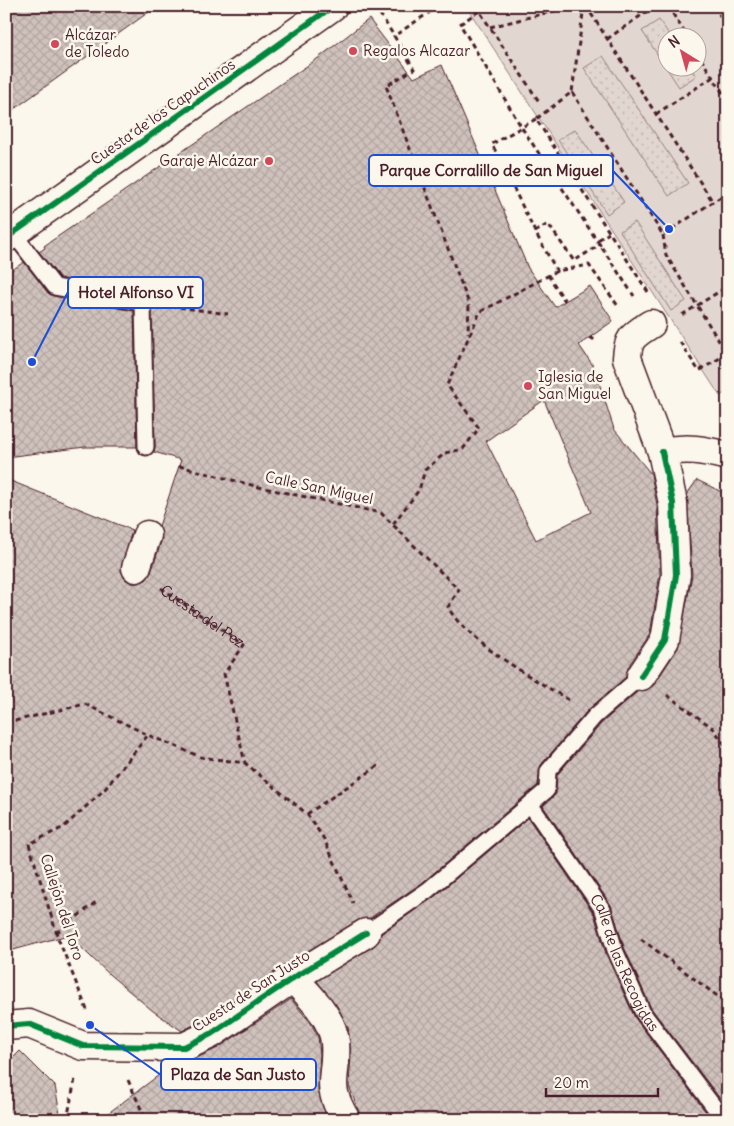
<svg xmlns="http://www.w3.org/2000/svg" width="734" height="1126" font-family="Delius,sans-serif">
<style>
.green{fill:#e2d7d0;stroke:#967b7e;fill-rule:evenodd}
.garden{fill:url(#garden-dots);stroke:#967b7e}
.building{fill:url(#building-cross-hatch);stroke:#4a1f2b;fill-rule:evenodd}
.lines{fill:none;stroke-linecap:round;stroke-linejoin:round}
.service-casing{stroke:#4a1f2b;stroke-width:19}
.minor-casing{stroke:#4a1f2b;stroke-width:31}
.path{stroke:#4a1f2b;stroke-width:3;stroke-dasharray:5 4;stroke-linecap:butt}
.service{stroke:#fbf7ec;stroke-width:15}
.minor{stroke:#fbf7ec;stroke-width:28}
.cycleway-casing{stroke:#fbf7ec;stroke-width:9}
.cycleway{stroke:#00873e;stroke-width:6}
.poi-dot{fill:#d1495b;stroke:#fbf7ec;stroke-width:2}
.labels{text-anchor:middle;stroke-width:5;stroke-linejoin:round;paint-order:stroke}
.poi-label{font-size:15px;fill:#4a1f2b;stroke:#fbf7ec;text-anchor:start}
.street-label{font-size:15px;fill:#4a1f2b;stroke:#fbf7ec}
.leader{fill:none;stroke:#1d4ed8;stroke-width:2}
.callout-dot{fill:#1d4ed8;stroke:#fbf7ec;stroke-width:2}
.callout{fill:#fbf7ec;stroke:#1d4ed8;stroke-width:2}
.callout-label{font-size:16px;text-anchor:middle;font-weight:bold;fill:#4a1f2b}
</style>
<defs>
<pattern id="garden-dots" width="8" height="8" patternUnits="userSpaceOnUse" patternTransform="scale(1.25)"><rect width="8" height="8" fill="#e2d7d0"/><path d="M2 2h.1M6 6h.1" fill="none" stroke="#c3b8b3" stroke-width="1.8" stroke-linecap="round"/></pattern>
<pattern id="building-cross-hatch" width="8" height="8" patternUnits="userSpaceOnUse" patternTransform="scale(1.25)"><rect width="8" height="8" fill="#cfc2bc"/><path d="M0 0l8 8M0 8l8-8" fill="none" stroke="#b3a6a2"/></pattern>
</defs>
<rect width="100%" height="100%" fill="#fbf7ec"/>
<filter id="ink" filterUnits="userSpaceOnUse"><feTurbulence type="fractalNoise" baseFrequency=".02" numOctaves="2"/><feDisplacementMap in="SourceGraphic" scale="10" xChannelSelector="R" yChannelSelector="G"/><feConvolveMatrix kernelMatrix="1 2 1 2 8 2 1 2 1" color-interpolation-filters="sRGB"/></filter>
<g filter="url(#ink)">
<path class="green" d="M466,6h262v385l-8,5zM666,38h30v30h-30z"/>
<path class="garden" d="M659,20l12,17 -5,1v30h25l5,8 -17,11 -37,-56z
M603,56l85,127 -19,13 -85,-128z
M575,129l49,73 -17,12 -49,-74z
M635,222l51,79 -15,10 -51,-80z"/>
<path class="building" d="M6,6h151l-151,109z
M369,19l45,59 28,-13 86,203 27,39 35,-21 23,35 -34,24 15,22 20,62 37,45 6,31 3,69 -10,60 -22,33 -2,10 -38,33 -47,55 -3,20 -116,98 -52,35 -12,2 -73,45 -82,55 -21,11 -29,-20 -43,-36 -42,-40 -62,17v-473l126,51 -11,41 4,8 6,4h8l7,-3 5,-7 11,-34 -3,-13 22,-66 -27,-8 1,-5 -4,-149 -6,-4 -85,-16 -21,-26 6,-4 -1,-2 273,-187zM544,400l47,112 -55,28 -50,-99z
M24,262l24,31 5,3 81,15 3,136h-52l-79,10v-183z
M697,480l31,15v614l-77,-101 -27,-61 -13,-42 -68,-99 13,-12 1,-19 45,-52 36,-32 9,-1 7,-5 24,-37 14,-73 -5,-81z
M528,818l66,96 12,40 29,64 77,102h-350l-13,-34 2,-32 -3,-27 -11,-21 -20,-25 57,-35 5,-5 2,-7 53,-37z
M291,999l20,24 7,14 2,17 -2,37 10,29h-229l76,-57 15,-2 28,-13z
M20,1051l35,35 6,34h-55v-55z"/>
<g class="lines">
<defs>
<g id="service">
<path d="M13,233l42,54 88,16 3,144"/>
<path id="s2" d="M530,804l73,106 12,40 28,63 81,107"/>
<path d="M366,933l62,-43 119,-100 1,-19 47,-55 46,-40"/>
</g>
<path id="minor" d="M6,238l327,-232
M651,324c-17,11 -23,13 -24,34l35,94c26,-5 41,-2 66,4
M136,568l11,-33
M641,676l24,-36 11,-65 -3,-72 -11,-51
M293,978c16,18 39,38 42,64 3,36 -12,40 11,78
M6,1026l23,-2 54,22 101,1 27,-13 82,-56 73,-45"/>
</defs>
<use href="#service" class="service-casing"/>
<use href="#minor" class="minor-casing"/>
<g class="path">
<path d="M375,6l19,30"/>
<path d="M439,6l-45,30 20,33 -28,17 83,218 -1,29"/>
<path d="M476,6l64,97"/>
<path d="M584,6l-12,86 -36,27 112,173"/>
<path d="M586,6l127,196"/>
<path d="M668,6l20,32"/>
<path d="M714,6l14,22"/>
<path d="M479,11l-19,13 62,104 112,168"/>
<path d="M490,27l84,-21"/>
<path d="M607,39l48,-33"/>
<path d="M696,51l32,50"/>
<path d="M572,92l91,143 65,-43"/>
<path d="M656,114l57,-37"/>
<path d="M536,119l-44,25 43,88 22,39"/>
<path d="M724,195l4,7"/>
<path d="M535,232l13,-8 26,37 27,-17"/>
<path d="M663,235l3,20 61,99"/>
<path d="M598,240l11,-7"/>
<path d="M548,275l17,26"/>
<path d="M171,306l57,8"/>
<path d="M682,315l46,-29"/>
<path d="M590,337l6,4"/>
<path d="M680,342l19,29 29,-18"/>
<path d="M179,466l80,21 122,26 78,77 -11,17c18,35 90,74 124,95"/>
<path d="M393,524l26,-34 6,-20 20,-17 18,-4 16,-21 -32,-43 33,-73 77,-41 32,-6 29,41"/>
<path id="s1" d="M161,588l83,57 -20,29 21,89"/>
<path d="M667,695l46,33 15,21"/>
<path d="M6,723l79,-19 63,31 53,22 44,6 62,51 17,25 29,64"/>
<path d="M307,814l74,-50"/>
<path d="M56,933l40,-31"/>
<path d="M641,939l87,65"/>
<path d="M87,1010l-29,-72 -29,-94 35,-17 41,-38 43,-54"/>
<path d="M128,1080l18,40"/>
<path d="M67,1120l8,-41"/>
</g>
<use href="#service" class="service"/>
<use href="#minor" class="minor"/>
<defs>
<path id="cycleway" d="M6,238l327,-232
M641,676l24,-36 11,-65 -3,-72 -11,-51
M6,1026l23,-2 54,22 101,1 27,-13 82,-56 73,-45"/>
</defs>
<use href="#cycleway" class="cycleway-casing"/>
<use href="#cycleway" class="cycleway"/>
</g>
</g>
<g class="poi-dot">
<circle cx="55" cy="44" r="5"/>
<circle cx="353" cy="51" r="5"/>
<circle cx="269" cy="161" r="5"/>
<circle cx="528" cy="386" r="5"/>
</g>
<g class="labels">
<g class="poi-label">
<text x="65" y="40">Alcázar<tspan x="65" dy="17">de Toledo</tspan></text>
<text x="363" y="56">Regalos Alcazar</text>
<text x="259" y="166" text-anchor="end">Garaje Alcázar</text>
<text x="538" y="382">Iglesia de<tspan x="538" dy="17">San Miguel</tspan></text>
</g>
<g class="street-label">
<text transform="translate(163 112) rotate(-35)" y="5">Cuesta de los Capuchinos</text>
<text transform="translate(319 488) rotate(12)" y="5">Calle San Miguel</text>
<text dy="5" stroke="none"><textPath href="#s1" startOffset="50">Cuesta del Pez</textPath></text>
<text transform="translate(62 907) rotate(72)" y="5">Callejón del Toro</text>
<text dy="5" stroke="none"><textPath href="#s2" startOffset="186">Calle de las Recogidas</textPath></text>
<text transform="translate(251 991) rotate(-33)" y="5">Cuesta de San Justo</text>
</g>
</g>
<path class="leader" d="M669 229L613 171M32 362L68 292M90 1025L161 1075"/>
<g class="callout-dot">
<circle cx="669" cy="229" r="5"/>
<circle cx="32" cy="362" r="5"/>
<circle cx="90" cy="1025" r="5"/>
</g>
<g class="callout">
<rect x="369" y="155" width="244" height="31" rx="5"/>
<rect x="68" y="277" width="135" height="31" rx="5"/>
<rect x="161" y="1059" width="155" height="31" rx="5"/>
</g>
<g class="callout-label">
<text x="491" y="176">Parque Corralillo de San Miguel</text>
<text x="136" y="298">Hotel Alfonso VI</text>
<text x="238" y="1080">Plaza de San Justo</text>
</g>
<rect width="734" height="1126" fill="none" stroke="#fbf7ec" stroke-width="25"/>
<rect x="12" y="12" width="709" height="1101" fill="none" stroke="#4a1f2b" stroke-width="2" filter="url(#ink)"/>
<g transform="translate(682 52) rotate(323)"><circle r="24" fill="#fbf7ec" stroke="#b4a19f"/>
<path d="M0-4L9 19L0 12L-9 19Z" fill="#d1495b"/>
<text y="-8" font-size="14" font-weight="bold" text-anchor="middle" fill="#4a1f2b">N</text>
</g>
<path d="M546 1088v8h112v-8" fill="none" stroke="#4a1f2b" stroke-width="2.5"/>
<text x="554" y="1088" font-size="15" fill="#4a1f2b" stroke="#fbf7ec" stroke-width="4" paint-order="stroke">20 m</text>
</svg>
